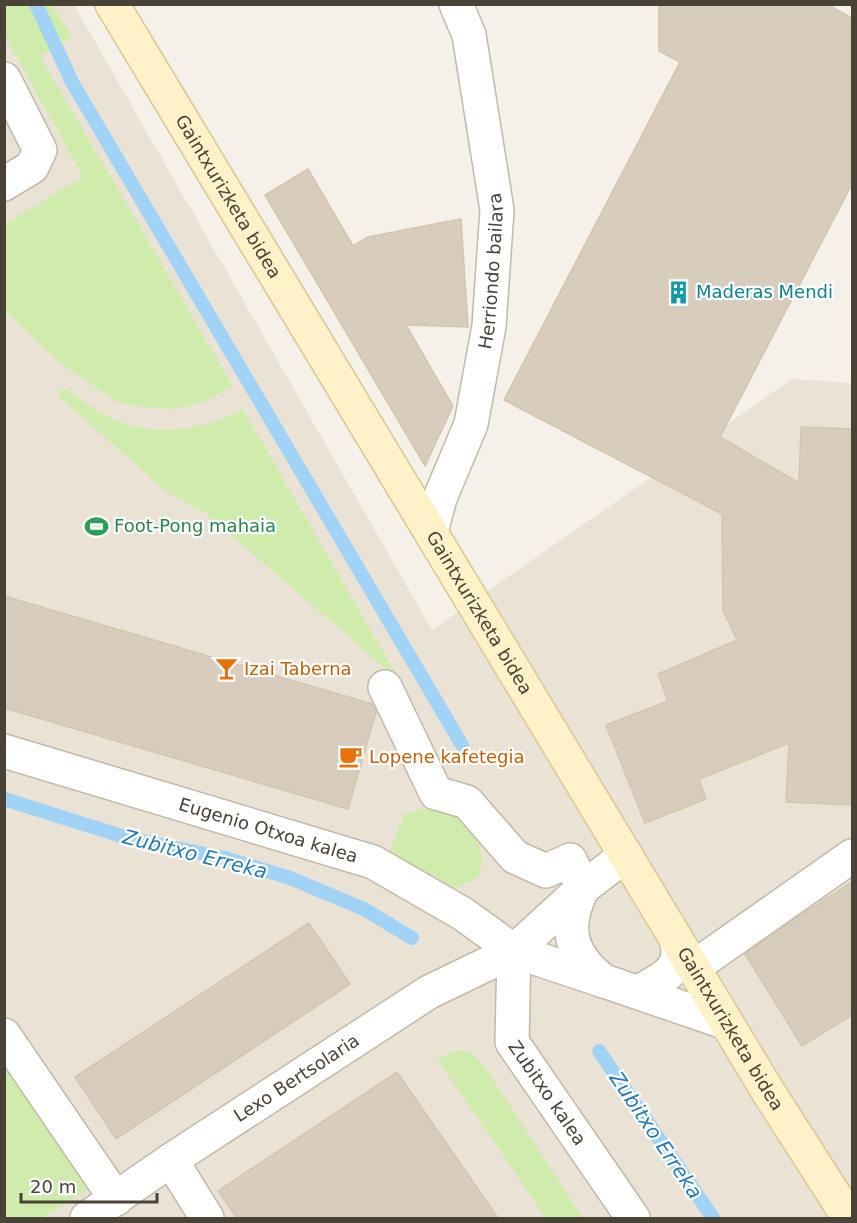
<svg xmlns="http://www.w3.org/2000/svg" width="857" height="1223" font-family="'DejaVu Sans',sans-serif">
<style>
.residential{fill:#eae3d5}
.green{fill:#d0ecad}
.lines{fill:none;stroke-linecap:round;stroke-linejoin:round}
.stream{stroke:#a0d3f6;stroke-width:14}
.building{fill:#d8cdbc;stroke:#d3c5af;stroke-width:1.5}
.pedestrian-casing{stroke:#c1b9a9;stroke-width:36}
.minor-casing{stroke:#c1b9a9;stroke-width:36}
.secondary-casing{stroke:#d9c694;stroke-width:36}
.pedestrian{stroke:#fff;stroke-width:33}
.minor{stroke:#fff;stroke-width:33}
.secondary{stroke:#fff2c8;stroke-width:33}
.labels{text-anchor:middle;stroke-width:4.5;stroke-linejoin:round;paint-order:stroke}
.street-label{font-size:18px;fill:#494236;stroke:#fff}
.culture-label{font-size:18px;fill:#0d838f;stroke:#fff;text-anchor:start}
.leisure-label{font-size:18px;fill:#27864d;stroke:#fff;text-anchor:start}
.food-label{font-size:18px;fill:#c56008;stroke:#fff;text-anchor:start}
.water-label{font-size:20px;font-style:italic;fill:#2479b6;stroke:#fff}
</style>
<rect width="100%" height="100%" fill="#f5f1e8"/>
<path class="residential" d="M5,5h69l358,625 360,-251 60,4v835h-847z"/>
<path class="green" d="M5,4l47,1 20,31 -32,20 193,330 -28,16 -32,7 -30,-2 -26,-5 -62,-43 -49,-47 -1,6v-94l78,-47 -78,-141z
M64,388c14,9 28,20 43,28 42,22 96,16 136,-7l157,272 -197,-170 -34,-17 -112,-99z
M437,806l15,1 20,20 8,21 2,14 -3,14 -29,15 -60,-40 14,-37z
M4,1048l94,135 -56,35h-37z
M454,1051h16l13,13 100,154h-37l-109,-159z"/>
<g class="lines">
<path class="stream" d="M36,4l36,78 390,663
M4,799l124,39 97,20 65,20 74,31 48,29
M599,1051l114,167"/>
</g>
<path class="building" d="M659,4h167l26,14v166l-132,253 79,46 2,-56 51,2v376l-66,-3 3,-59 -90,36 7,20 -61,24 -39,-98 62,-24 -10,-27 79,-34 -14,-30 -1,-96 -218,-114 176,-338 -21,-11z
M308,169l45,77 15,-9 93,-18 7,108 -62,-2 47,81 -28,60 -160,-271z
M4,596l368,108 4,8 -28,97 -344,-101z
M852,882v133l-50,31 -57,-92 60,-42z
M309,923l41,61 -234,155 -41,-62z
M397,1072l101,146h-261l-19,-27z"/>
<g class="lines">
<defs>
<path id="pedestrian" d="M385,687l51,106 31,9 48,55 31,14 24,-11 13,28"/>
<g id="minor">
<path d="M4,79l36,71 -8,17 -28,17"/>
<path id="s1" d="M431,532l9,-34 31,-74 18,-98 8,-116 -28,-175 -13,-31"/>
<path id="s2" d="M4,751l369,111 90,52 51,37 90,30"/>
<path d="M583,888c-20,38 -14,67 21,93l123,42"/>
<path id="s3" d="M514,951l-2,91 121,176"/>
<path d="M694,967l158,-111"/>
<path d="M639,992c23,-14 46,-21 37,-53"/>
<path d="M4,1035l112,164"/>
<path d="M171,1160l36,58"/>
<path id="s4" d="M87,1218l84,-58 258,-168 85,-41 69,-63 43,-33"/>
</g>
<g id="secondary">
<path id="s5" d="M112,4l657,1089 80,125"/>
</g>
</defs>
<use href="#pedestrian" class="pedestrian-casing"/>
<use href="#minor" class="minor-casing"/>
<use href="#secondary" class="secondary-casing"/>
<use href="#pedestrian" class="pedestrian"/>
<use href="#minor" class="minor"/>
<use href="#secondary" class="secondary"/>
</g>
<defs>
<symbol id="building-bare" viewBox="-9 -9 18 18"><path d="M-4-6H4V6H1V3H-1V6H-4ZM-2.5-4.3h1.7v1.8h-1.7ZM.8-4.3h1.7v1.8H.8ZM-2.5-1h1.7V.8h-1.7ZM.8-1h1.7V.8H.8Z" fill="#0f9aa8" stroke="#fff" stroke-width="2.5" paint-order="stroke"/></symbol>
<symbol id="stadium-bare" viewBox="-9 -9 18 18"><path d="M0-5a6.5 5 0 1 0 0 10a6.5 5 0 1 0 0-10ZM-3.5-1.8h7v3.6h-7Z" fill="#2e9e5b" stroke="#fff" stroke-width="2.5" paint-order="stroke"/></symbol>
<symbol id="bar-bare" viewBox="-9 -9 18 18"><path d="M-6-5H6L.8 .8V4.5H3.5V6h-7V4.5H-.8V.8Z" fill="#e8710a" stroke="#fff" stroke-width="2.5" paint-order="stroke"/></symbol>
<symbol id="cafe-bare" viewBox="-9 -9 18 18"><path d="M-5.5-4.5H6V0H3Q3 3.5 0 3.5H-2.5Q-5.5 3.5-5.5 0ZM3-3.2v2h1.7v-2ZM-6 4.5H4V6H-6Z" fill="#e8710a" stroke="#fff" stroke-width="2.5" paint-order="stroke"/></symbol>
</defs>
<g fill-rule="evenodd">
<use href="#building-bare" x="662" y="276" width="33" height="33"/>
<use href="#stadium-bare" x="80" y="510" width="33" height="33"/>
<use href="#bar-bare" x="210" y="652" width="33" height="33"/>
<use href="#cafe-bare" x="334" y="740" width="33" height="33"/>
</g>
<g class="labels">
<g class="street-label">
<text dy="6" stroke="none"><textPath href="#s5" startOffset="225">Gaintxurizketa bidea</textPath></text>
<text dy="6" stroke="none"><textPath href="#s1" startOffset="270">Herriondo bailara</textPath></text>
<text dy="6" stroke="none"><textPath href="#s5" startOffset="711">Gaintxurizketa bidea</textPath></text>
<text dy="6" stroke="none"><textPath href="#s2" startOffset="276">Eugenio Otxoa kalea</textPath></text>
<text dy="6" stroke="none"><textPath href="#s5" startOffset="1197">Gaintxurizketa bidea</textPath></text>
<text dy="6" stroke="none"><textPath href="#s4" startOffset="252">Lexo Bertsolaria</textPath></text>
<text dy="6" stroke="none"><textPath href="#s3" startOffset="153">Zubitxo kalea</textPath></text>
</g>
<g class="culture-label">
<text x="696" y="298">Maderas Mendi</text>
</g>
<g class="leisure-label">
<text x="114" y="532">Foot-Pong mahaia</text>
</g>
<g class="food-label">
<text x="244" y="675">Izai Taberna</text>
<text x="369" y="763">Lopene kafetegia</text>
</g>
<g class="water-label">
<text transform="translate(195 854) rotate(14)" y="7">Zubitxo Erreka</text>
<text transform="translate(656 1135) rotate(56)" y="7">Zubitxo Erreka</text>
</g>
</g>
<rect width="857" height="1223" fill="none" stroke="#494236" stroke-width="12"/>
<path d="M21 1193v9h136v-9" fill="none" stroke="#494236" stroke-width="3"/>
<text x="30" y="1193" font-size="18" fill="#494236" stroke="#ffffff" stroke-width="4.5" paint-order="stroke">20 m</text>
</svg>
